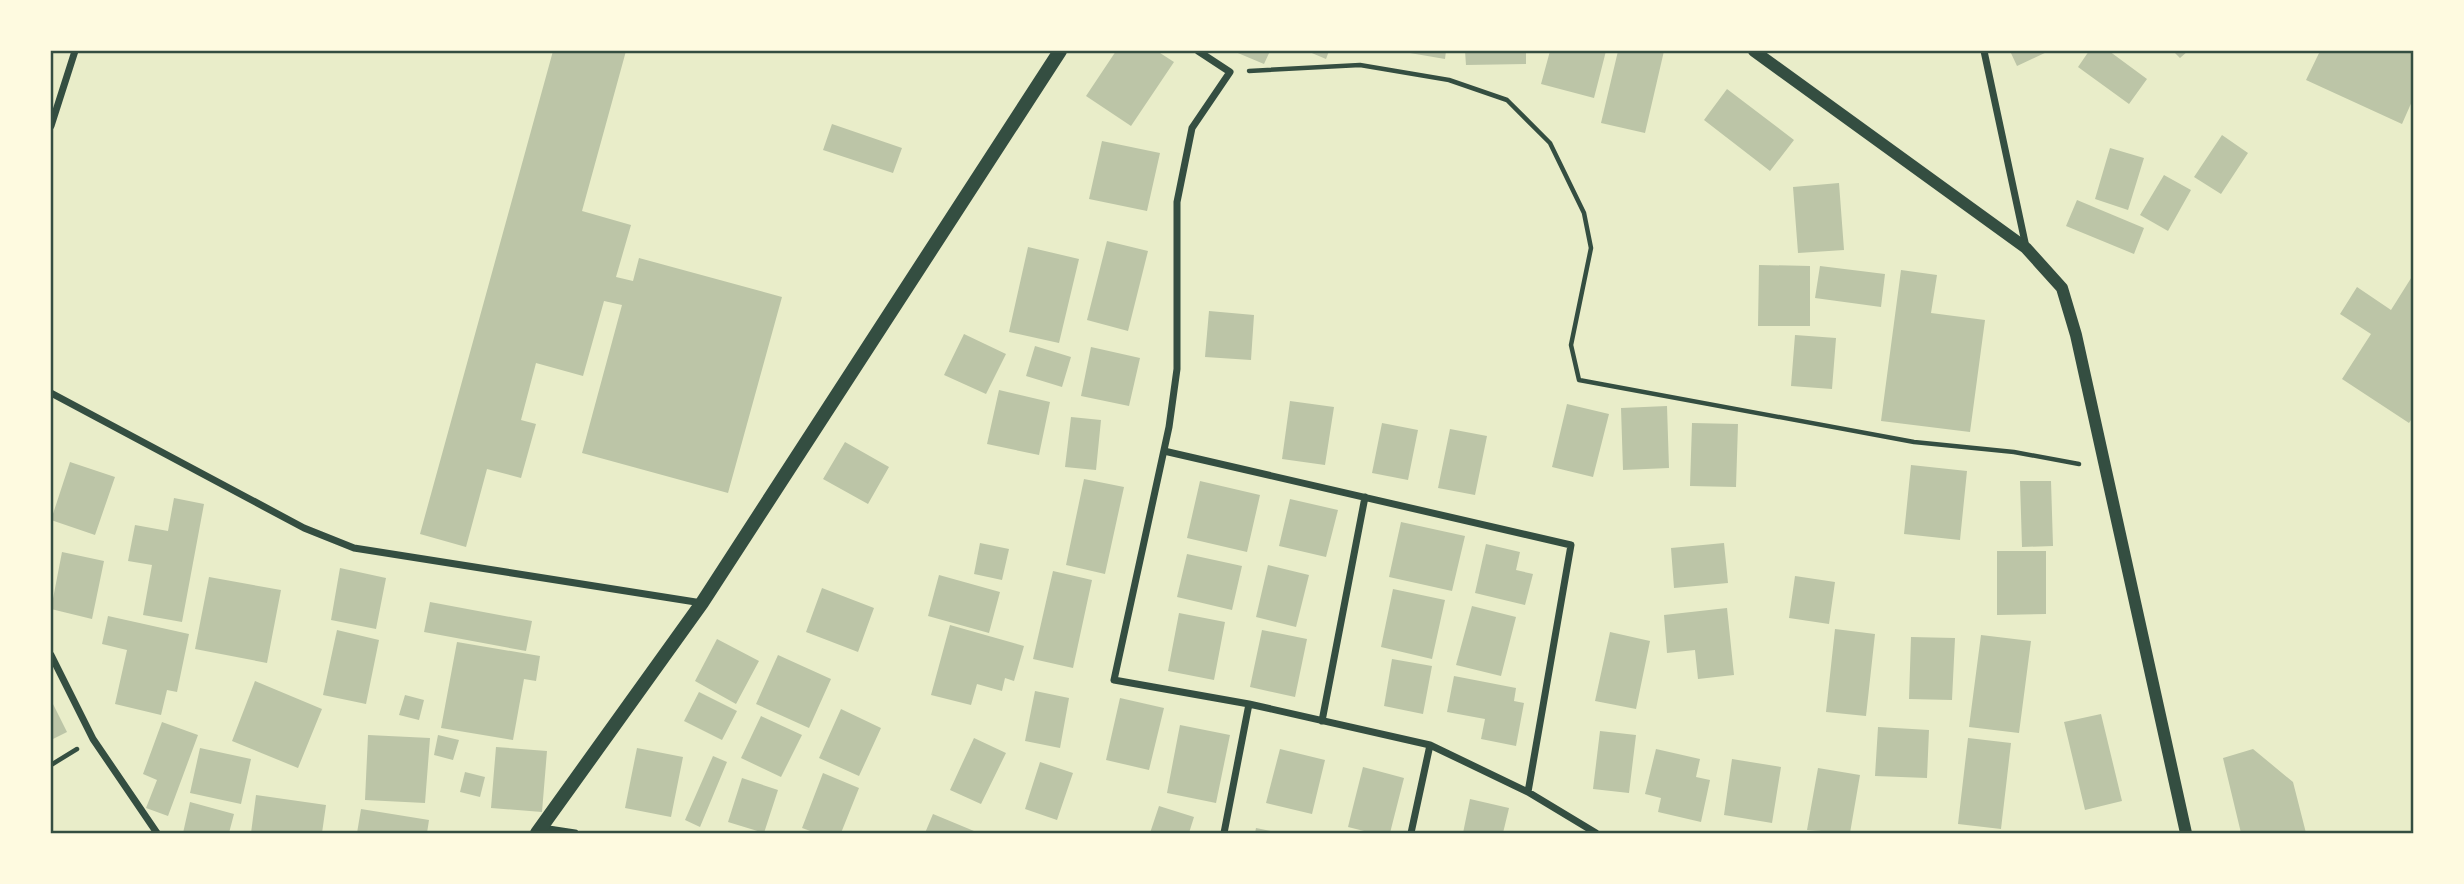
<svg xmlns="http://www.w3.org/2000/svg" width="2464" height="884" font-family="'Fira Sans',sans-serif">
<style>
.building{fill:#bcc5a7}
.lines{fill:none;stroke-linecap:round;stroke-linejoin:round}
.path{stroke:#344e41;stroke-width:4.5}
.minor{stroke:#344e41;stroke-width:7}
.tertiary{stroke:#344e41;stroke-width:12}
.secondary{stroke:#344e41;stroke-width:14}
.neatline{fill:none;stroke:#344e41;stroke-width:2.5}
</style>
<rect width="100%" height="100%" fill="#e9edc9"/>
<path class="building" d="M553,51h73l-44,160 49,14 -15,52 17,4 6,-23 143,39 -54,196 -146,-40 40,-148 -18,-4 -21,75 -47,-13 -15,57 15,4 -15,54 -34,-9 -21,78 -46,-13z
M1116,51h41l17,11 -43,64 -45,-30z
M1233,51h37l-6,13z
M1307,51h22l-3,8z
M1398,51h48l-1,8z
M1465,51h61v13l-60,1z
M1550,51h56l-12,47 -53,-14z
M1618,51h46l-19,82 -44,-10z
M2010,51h39l-32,15z
M2089,51h20l38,28 -18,25 -51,-37z
M2173,51h15l-8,7z
M2320,51h93v48l-11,25 -96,-44z
M1727,89l67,51 -24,31 -66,-51z
M832,124l70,24 -9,25 -70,-23z
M2222,135l26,18 -27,41 -27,-17z
M1102,141l58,12 -13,58 -58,-12z
M2110,148l34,10 -16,52 -33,-11z
M2164,175l27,15 -23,41 -28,-16z
M1839,183l5,67 -46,3 -5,-66z
M2077,200l67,28 -10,26 -68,-28z
M1107,241l41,10 -20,80 -41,-11z
M1028,247l51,12 -20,84 -50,-11z
M1759,265l51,1v60h-52z
M1820,266l65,8 -4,33 -66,-9z
M1901,270l36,5 -6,38 54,7 -15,112 -89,-11z
M2413,275v142l-4,6 -67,-44 29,-45 -31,-20 17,-27 34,23z
M1209,311l45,4 -3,45 -46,-3z
M964,334l42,20 -20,40 -42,-19z
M1795,335l41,3 -4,51 -41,-3z
M1035,346l36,11 -9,30 -36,-11z
M1091,347l49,11 -11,48 -48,-10z
M999,390l51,12 -11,53 -52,-11z
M1290,401l44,6 -9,58 -43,-6z
M1567,404l42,10 -16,63 -41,-10z
M1667,406l2,62 -46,2 -2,-62z
M1071,417l30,3 -5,50 -31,-3z
M1382,423l36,7 -10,50 -36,-7z
M1692,423l46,1 -2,63 -46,-1z
M1450,429l37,7 -12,59 -37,-7z
M845,442l44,25 -21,37 -45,-25z
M70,462l45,15 -20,58 -44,-15z
M1911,465l56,6 -7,69 -56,-6z
M1084,479l40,8 -19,87 -39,-9z
M1200,481l60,14 -13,57 -60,-14z
M2020,481h31l2,65 -31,1z
M174,498l30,6 -22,118 -39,-7 9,-50 -24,-4 7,-36 33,6z
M1290,499l48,11 -12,47 -47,-11z
M1401,522l64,14 -13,55 -63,-14z
M980,543l29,6 -7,31 -28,-6z
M1724,543l4,40 -54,5 -3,-40z
M1486,544l34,8 -4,18 17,4 -8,31 -50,-12z
M1997,551h49v63l-49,1z
M62,552l42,9 -12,58 -41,-10z
M1187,554l55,12 -10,44 -55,-13z
M1268,565l41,10 -13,52 -40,-10z
M340,568l46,10 -10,51 -45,-9z
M1053,571l39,9 -19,88 -40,-9z
M939,575l61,17 -11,41 -61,-17z
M1795,576l40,6 -6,42 -40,-6z
M209,577l72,13 -14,73 -72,-14z
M822,588l52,20 -16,44 -52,-20z
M1393,589l52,11 -13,59 -51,-12z
M430,602l102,19 -6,30 -102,-19z
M1472,606l44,11 -15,59 -45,-11z
M1727,608l7,67 -36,4 -3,-29 -28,3 -3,-38z
M1179,613l46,9 -11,58 -46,-9z
M108,616l81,18 -12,58 -10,-2 -6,25 -46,-11 12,-54 -25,-6z
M950,625l74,21 -10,35 -9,-3 -3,13 -25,-7 -6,21 -40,-10z
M1835,629l40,5 -9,82 -40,-4z
M337,630l42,10 -13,64 -43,-9z
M1262,630l45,9 -12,58 -45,-10z
M1610,632l40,9 -14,68 -41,-8z
M1981,635l50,6 -12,92 -50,-6z
M1911,637l44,1 -3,62 -43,-1z
M717,639l42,22 -23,43 -41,-23z
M457,642l83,14 -4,25 -12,-2 -11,61 -72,-12z
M778,655l53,24 -22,49 -53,-24z
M1392,659l40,7 -9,48 -39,-8z
M1454,676l62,12 -2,13 10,2 -8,43 -35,-7 4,-20 -38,-7z
M255,681l67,28 -24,59 -66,-27z
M1035,691l34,7 -9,50 -35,-7z
M699,692l38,19 -15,29 -38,-19z
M405,695l19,5 -5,20 -20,-5z
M1120,698l44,10 -15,62 -43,-10z
M51,700l16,32 -16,8z
M841,709l40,19 -22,48 -40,-18z
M2101,714l21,87 -37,9 -21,-88z
M761,716l41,19 -21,42 -40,-19z
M162,722l36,13 -30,81 -22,-8 11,-28 -14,-6z
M1180,725l50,10 -14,68 -49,-10z
M1878,727l51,3 -2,48 -52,-2z
M1600,731l36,4 -7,58 -36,-4z
M368,735l62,3 -5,65 -60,-3z
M438,735l21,5 -6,20 -19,-5z
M974,738l32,15 -25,51 -31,-14z
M1968,738l43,5 -10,86 -43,-5z
M496,747l51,4 -5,61 -51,-4z
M200,748l51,11 -10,45 -51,-11z
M637,748l46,9 -12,60 -46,-9z
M1280,749l45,11 -13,54 -46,-11z
M1656,749l44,10 -4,18 14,3 -9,42 -43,-10 3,-14 -16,-4z
M2253,749l40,33 13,51h-65l-18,-75z
M713,756l14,6 -27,65 -15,-7z
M1732,759l49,8 -9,56 -48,-8z
M1040,762l33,11 -16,47 -32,-11z
M1363,767l41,11 -14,55h-18l-24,-6z
M1818,768l42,7 -10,58 -43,-3z
M465,772l20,5 -5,20 -20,-5z
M823,773l36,15 -18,45h-25l-14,-5z
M742,778l36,12 -14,43 -36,-11z
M256,795l70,10 -4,28h-71z
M1470,799l39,9 -6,25h-40z
M190,802l44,12 -5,19h-46z
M1159,806l35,11 -5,16h-39z
M361,809l68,11 -2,13h-70z
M933,814l41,17 -1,2h-48z
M1256,828l19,4v1h-20z"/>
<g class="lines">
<path class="path" d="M1249,71l111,-6 89,15 58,20 43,43 34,70 7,35 -20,97 8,35 335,62 100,10 65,12
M51,765l26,-16"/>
<path class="minor" d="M1198,51l32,21 -38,56 -15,74v167l-8,58 -55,253 135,24 181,41 98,47 68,41
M1984,51l42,196
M51,126l24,-75
M51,393l253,135 50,20 348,55
M1164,451l407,94 -43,247
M51,655l42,84 64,94
M1322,721l43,-224
M542,828l33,5
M1224,833l25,-129
M1411,833l19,-88"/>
<path class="tertiary" d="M1754,51l272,197 36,40 14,47 110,498"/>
<path class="secondary" d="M537,833l165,-230 358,-552"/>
</g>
<rect width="2464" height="884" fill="none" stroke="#fefae0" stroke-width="105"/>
<rect x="52" y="52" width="2360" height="780" class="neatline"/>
</svg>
